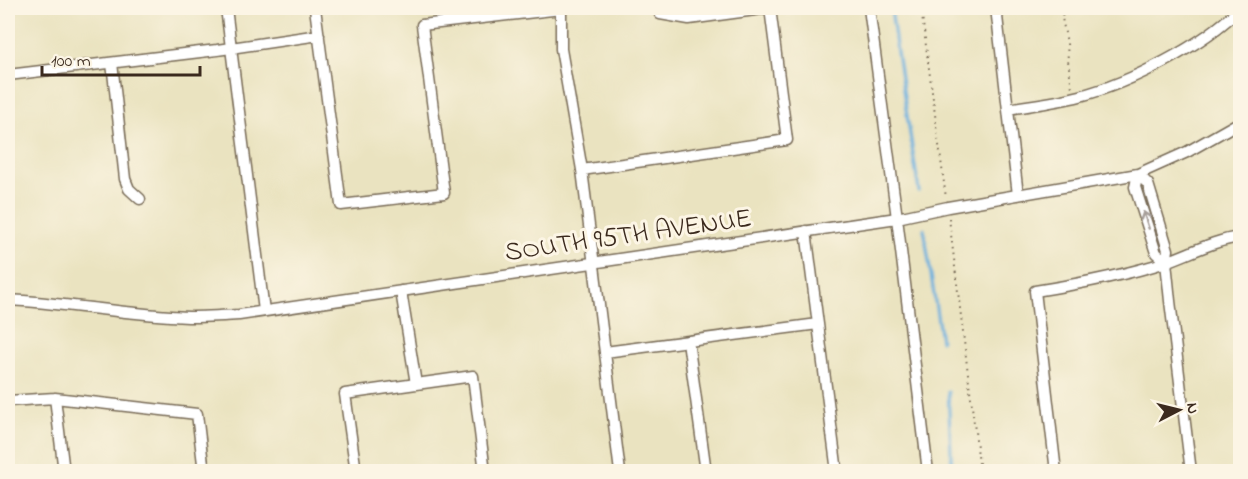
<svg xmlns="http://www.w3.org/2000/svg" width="1248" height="479" font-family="'Indie Flower',sans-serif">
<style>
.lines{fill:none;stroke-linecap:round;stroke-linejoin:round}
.stream{stroke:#67afde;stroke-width:3}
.minor-casing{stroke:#786b57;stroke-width:13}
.path{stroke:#786b57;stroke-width:2;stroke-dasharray:1.5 4.5;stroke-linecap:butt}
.minor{stroke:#fff;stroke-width:10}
.oneway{stroke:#a79f9a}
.labels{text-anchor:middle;stroke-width:6;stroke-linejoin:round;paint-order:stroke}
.street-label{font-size:27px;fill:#3b2a1e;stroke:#fcf5e5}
</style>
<rect width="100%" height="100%" fill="#fcf5e5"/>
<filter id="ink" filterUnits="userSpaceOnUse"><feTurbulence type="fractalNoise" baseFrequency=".0167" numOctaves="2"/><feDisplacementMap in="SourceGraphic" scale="12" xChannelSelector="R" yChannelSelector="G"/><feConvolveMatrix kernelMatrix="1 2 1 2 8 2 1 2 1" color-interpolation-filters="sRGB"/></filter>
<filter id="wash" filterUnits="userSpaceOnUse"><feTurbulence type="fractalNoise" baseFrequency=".008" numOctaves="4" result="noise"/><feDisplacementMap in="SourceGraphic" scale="24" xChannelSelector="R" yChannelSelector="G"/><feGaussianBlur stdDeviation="1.35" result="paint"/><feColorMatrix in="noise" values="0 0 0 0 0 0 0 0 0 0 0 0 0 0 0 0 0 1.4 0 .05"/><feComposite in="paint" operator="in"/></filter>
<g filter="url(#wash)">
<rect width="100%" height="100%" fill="#eae3c0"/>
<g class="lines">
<path class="stream" d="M891,8l5,38 23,145
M924,229l17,112
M948,391l4,81"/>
</g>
</g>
<g filter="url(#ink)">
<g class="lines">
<defs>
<path id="minor" d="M226,8l38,303
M315,8l26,197 103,-12 -22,-168 139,-16
M561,8v41l21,121 38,302
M869,8l28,210 31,254
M996,8l22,187
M660,14l29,5 81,-11
M112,63l13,116 4,10 11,10
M8,75l209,-25 102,-15
M1008,109c24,-4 49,-7 72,-13 50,-13 124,-51 160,-88
M582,170l205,-30 -17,-132
M1138,174l10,10 20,66 -2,12 4,39 21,171
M1138,174l-3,13 21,66 10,9
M806,231l31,241
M401,291l15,93
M8,300c60,3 120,15 180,17 17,0 34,-1 51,-2l658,-97 51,-11 167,-29 23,-4 49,-22 53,-30
M688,341l18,131
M605,352l213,-28
M55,398l9,74
M8,401l47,-3 142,16 7,58
M356,472l-11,-78 128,-18 12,96
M1056,472l-21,-181c44,-7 88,-15 131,-29 25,-9 49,-22 74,-25"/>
</defs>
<use href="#minor" class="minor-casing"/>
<path class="path" d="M921,8l25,190
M1063,8l-1,10 5,25 1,18 4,27
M949,218l31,254"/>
<use href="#minor" class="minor"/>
</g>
<defs><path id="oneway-shaft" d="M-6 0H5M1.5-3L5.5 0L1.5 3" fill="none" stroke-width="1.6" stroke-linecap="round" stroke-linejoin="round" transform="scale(1.5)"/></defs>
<use class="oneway" href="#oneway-shaft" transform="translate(1146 220) rotate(-108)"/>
</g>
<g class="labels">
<g class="street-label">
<text transform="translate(628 234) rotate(-8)" y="9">SOUTH 95TH AVENUE</text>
</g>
</g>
<rect width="1248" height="479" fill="none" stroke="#fcf5e5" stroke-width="30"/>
<g transform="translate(1179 410) rotate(83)" stroke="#fcf5e5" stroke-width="4.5" paint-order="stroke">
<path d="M0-4.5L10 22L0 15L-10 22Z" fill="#3b2a1e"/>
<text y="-9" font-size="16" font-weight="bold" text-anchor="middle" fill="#3b2a1e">N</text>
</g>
<path d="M42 66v9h158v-9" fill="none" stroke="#3b2a1e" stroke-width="3"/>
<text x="51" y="66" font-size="18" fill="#3b2a1e" stroke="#fcf5e5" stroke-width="4.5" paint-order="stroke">100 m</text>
</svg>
